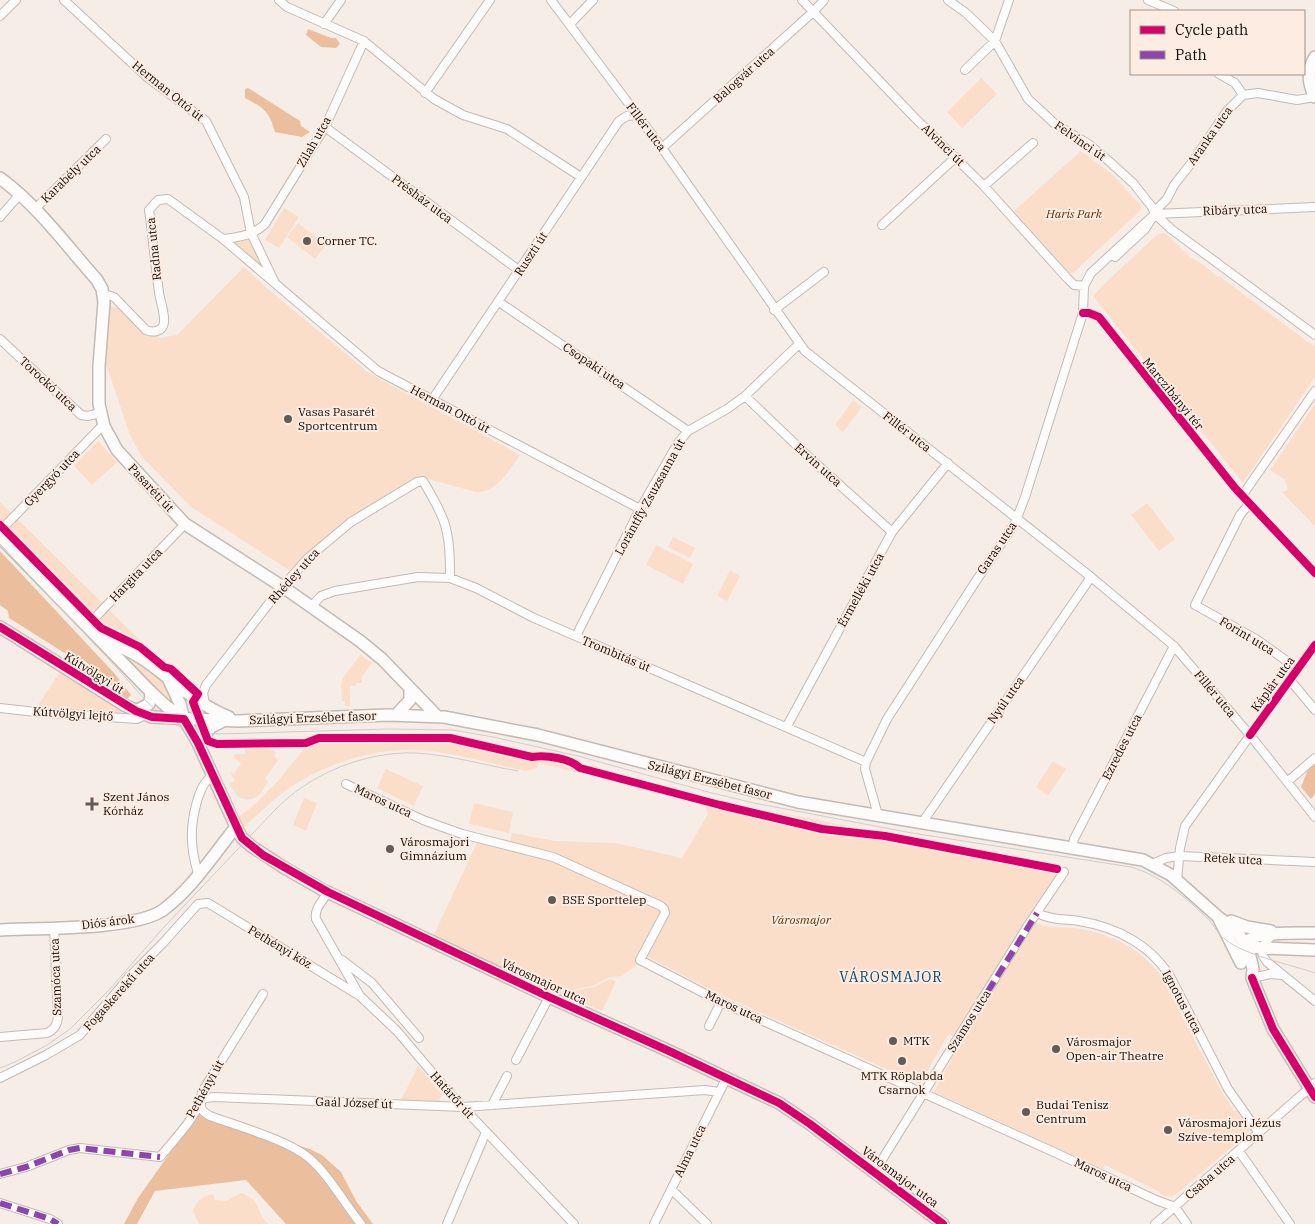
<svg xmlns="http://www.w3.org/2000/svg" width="1315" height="1224" font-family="'IBM Plex Serif',serif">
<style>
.green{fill:#fadec9}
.forest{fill:#ebbf9e}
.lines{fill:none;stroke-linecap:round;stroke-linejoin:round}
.street-casing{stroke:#c2bab5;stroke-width:10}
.secondary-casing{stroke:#c2bab5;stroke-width:14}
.street{stroke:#fefcfb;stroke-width:8}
.secondary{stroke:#fefcfb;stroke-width:11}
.tram{stroke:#cfccca;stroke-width:1}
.quiet{stroke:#8e44ad;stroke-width:6;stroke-dasharray:12 6;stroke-linecap:butt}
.cycleway-casing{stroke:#fdece1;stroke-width:11}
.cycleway{stroke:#d6006c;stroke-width:8}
.poi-dot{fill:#635b56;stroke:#fdece1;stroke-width:2}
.labels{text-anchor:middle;stroke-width:4;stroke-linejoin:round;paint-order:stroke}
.street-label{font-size:12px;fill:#130d08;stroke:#fdece1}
.park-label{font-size:12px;font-style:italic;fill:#65360a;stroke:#fdece1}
.poi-label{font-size:12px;fill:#130d08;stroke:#fdece1;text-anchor:start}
.neighbourhood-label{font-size:14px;letter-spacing:1px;fill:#0d4a6b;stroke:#fdece1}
</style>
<rect width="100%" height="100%" fill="#f7ede7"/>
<path class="green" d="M981,78l16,16 -35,34 -15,-16z
M1081,151l32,24 28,31v4l-68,63h-4l-55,-62z
M284,208l15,9 -20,31 -14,-8z
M298,223l28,22 -11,14 -28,-22z
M1165,233l25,24 12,7 16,13 1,-1 96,71v30l-72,106 -150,-187 10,-11 55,-51z
M247,240l4,1 16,33 -37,-32z
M244,267l25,23 100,83 151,82c-11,15 -23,38 -44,37l-52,-14 -53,28 -79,66 -101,-65 -49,-50 -12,-22 -24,-71 2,-58 10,2 26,23 15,7 18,-3z
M853,400l9,7 -19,25 -8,-7c6,-9 12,-16 18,-25z
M1315,404v122l-33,-34 6,-2 -3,-10 -15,-10z
M98,441l19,21 -25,23 -18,-19z
M0,502l170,168 -6,8 11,28 -39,-36 -136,-139z
M1147,503l28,36 -16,12 -28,-36z
M673,537l22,11 -5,10 -22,-11z
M656,545l37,19 -10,20 -37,-19z
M730,570l10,6 -13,25 -10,-5z
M360,655l12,8 -10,14v6h-6v3h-6v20h-5v-5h-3l-1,-17 2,-6z
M61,670l61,40v5l-87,-5z
M451,735l83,21 1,-2 184,47 166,32v3l35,9 1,-3 137,24 1,6 -31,46c20,13 30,7 52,11 31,5 59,19 79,44l63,119 12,19h3l12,18v3l-74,63 -10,1 -9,-6 -51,-25 -2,4 -169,-77 35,-65 -14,9 -7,-1 -28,49 -197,-88 -79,-41 -6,9 -16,12 -12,1 -17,9 -26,5 -2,6 -132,-60 45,-97 32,3 2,-10 43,8 60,2 67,15 26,-44 -4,-10 -165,-41 -2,5 -12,3c-31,-7 -63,-16 -94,-20 -44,-5 -90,7 -129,29 -22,12 -40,31 -59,48l-5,-11 16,-12 23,-23 31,-38 14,-8z
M245,746h18l13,6 -2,4 4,4 -13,19 3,2c-6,14 -16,24 -31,15l-8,-12 6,-3 -5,-9 4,2 7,-11 -8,-6 2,-3h10z
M1053,761l13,8 -18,27 -12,-9z
M386,769l37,17 -9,20 -37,-18z
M304,798l13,5 -11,28 -13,-6z
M474,803l39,9 -4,21 -40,-9z
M610,979l6,2 -14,30 -34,-14 2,-6 24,-4z
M418,1066l24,29 -3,6 -38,-1z
M241,1193c22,8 13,17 27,31h-69l-6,-13c3,-10 9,-15 20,-17l2,6 11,1z"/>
<path class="forest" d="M308,29l23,9h5l4,6 -4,4 -15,-1 -15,-12z
M248,88l52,33 1,5 9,6 -8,5 -27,-5c-6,-21 -11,-24 -30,-34v-9z
M0,551l115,123 16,21 -4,4 -42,-38 -11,-2 -65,-41 -1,-7 -8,-6z
M1315,759v35l-4,5 -10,-12 10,-25z
M198,1113l41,16 71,20 12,6 19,17 15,29 17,23h-87l-40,-44 -91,11 -18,33h-13l14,-26z"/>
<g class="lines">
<defs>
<path id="street" d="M64,0l84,78 58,43 38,76 7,36 23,48
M279,0l8,7 77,34 70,58 29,16 44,14 74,48
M551,0l111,148 143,203 286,226 83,69 76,89 65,82
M802,0l113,118 69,68 83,92 7,7 10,1
M948,0l18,13 29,28 33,58 27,25 35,21 21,18 22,20 19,24 3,7 16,15 144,106
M1148,0l26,11
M0,16l16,-16
M324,24l17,-24
M570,24l23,-24
M965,70l30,-29 14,-41
M1219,74l16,9 8,12
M425,93l65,-93
M325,127l195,144
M662,148l151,-136 11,-12
M984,186l49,-43
M35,209l71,-70
M1155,214l160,-7
M0,217l20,-23
M882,225l74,-68
M223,239c15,-1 31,-4 42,-15l60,-97 39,-86
M1115,257l30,-28 14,-22 8,-8 7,-14 19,-24 34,-50 16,-16 15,-2 39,7 18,-3
M104,294l10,3 32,33c7,3 17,2 18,-8 1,-9 -4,-21 -5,-30 -4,-27 -6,-55 -10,-82l9,-10 10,-1 55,40 155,132 262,138
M499,302l189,129
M774,310l50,-38
M1083,313h6l10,4 136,171 80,85
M0,339l81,76 6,1 14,-3
M745,396l67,64 80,72
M432,400l187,-279 8,-5 9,-1
M1242,496l73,-105
M1249,504l-9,11 -45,90 61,34 42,30
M0,531l100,-103 4,-2
M311,607l10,-11 14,-5 83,-14 32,1 26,10 58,30 332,144
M87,626l98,-102
M576,636l64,-127 38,-66 10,-12 39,-22 18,-13 54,-52
M1290,680l25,30
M205,705l-2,-12 3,-8 71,-92 31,-35 43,-36 66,-40 6,-1c7,12 15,25 20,38 7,18 7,40 7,59
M0,708l36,4 101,7 8,-4
M787,726l105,-194 56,-69
M1287,782l28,-24
M346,784l77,36 39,14 91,23 108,49 3,3 1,4 -25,47 81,42 335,151 100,47 19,7 12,17
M878,815l-13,-46 1,-7 21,-43 87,-135 41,-61 10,-26 58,-184 1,-27 7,-13 64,-59
M922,823l169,-246
M1072,849l2,-10 100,-193
M1152,864l14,-6 13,-2 136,6
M198,874c-3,-11 -6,-22 -6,-34 -1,-16 5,-57 21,-64
M1177,880l3,-32 5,-22 130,-181
M328,892c-5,9 -14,16 -12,27l44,77 37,35 55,65 122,128
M1037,913c14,7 27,6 42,8 38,6 74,25 93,59l56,109 31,44
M1272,935l-11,13 2,8 4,6 48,39
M342,960l30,23 47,55
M1252,978l18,-4 12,1
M709,1026l12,-24
M0,1037l47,-4c8,-4 10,-8 11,-16l-4,-90
M516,1060l33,-63
M0,1078l46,-23 34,-20 50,-59 33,-33 35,-39 10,-1 152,93
M201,1101l4,-3 10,-1 248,10 242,-17 14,2
M201,1101c-1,9 2,11 9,15 27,10 78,24 99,42 20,17 35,45 52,66
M492,1105l15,-29
M1239,1151l51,73
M875,1171l152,-244 37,-55
M0,1174l26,-7 43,-17 11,-2 80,9c15,-19 39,-41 42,-65l61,-98
M672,1190l35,34
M0,1203l50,16 8,5
M447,1224l39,-92
M654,1224l72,-145
M1155,1224l160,-141"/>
<path id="secondary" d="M1315,57c-8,13 -7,27 0,40
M0,178c38,28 66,67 97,102l5,9 2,13 -5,64v38l5,22 13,24 68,74 98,63 77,54 22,18 55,57
M0,537l150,154 16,15 18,13
M0,627l126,79 26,11 86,4 150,-6 56,2 94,18 260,67 345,58 28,15 46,41 21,16 12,24 3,13 -1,9 21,51 42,68
M101,638c15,7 28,12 42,21 29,20 53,45 86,58
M168,678l12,26 4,15 14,24 38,84 6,11 9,8 32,21 40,23 226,107 120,54 110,52 31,21 133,100
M136,711l13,-7 2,-7 -1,-6
M396,715l14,-15v-12
M198,743l13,-16 14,-7
M1219,919l21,42
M1231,921l16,6 24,4
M0,930c36,-2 136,0 163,-20 29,-21 50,-55 73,-83
M1242,940l11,7 8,1 54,2
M1241,963c0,-7 0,-14 4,-20 8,-12 55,-10 70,-10"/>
</defs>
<use href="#street" class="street-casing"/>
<use href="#secondary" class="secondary-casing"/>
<use href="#street" class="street"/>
<use href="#secondary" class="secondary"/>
<path class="tram" d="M0,544l118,125 28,32 19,17 9,6 18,8 27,2 169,-5 65,1 40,7 85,19 134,37 42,10 158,30 219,34c31,9 55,31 78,53 6,6 9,15 17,20 21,16 63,24 89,33
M0,1068l15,-6 32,-17 23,-16 39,-39 55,-63 110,-116c35,-37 91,-60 142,-58 34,2 68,12 102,18"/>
<path class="quiet" d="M978,1007l59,-94
M0,1174l26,-7 43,-17 11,-2 80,9
M0,1203l50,16 8,5"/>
<defs>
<path id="cycleway" d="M1083,313h6l10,4 136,171 80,85
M0,525l101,103 39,19 24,20 7,2 27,25 -5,8 15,39 9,3 89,-1 13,-5h131l82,19c15,-2 37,1 48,11l140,37 102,24 63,7 172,33
M0,627l136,84 16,6 32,2 14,24 44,95 21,17 65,37 221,105 120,54 110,52 31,21 133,100
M1250,735l65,-90
M1252,978l21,51 42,68"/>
</defs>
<use href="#cycleway" class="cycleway-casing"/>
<use href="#cycleway" class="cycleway"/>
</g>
<g class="poi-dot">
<circle cx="307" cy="241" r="5"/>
<circle cx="288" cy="419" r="5"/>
<path d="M89.5 796.5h5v5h5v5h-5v5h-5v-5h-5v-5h5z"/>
<circle cx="390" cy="849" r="5"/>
<circle cx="552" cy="900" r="5"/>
<circle cx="893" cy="1041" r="5"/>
<circle cx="1056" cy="1049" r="5"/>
<circle cx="902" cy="1061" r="5"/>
<circle cx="1026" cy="1112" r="5"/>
<circle cx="1168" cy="1130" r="5"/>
</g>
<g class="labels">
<g class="street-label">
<text transform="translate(744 75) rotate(-42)" y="4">Balogvár utca</text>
<text transform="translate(168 91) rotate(39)" y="4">Herman Ottó út</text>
<text transform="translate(646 127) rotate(53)" y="4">Fillér utca</text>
<text transform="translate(1210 136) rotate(-55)" y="4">Aranka utca</text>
<text transform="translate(1080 141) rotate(35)" y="4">Felvinci út</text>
<text transform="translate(314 142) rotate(-60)" y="4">Zilah utca</text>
<text transform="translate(943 145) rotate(44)" y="4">Alvinci út</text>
<text transform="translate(71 174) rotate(-44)" y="4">Karabély utca</text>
<text transform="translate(422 199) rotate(37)" y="4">Présház utca</text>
<text transform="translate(1235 210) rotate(-2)" y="4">Ribáry utca</text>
<text transform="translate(154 249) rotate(-96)" y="4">Radna utca</text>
<text transform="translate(531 254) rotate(-57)" y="4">Ruszti út</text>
<text transform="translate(594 366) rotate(34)" y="4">Csopaki utca</text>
<text transform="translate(48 384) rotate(43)" y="4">Torockó utca</text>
<text transform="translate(1173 394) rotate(51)" y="4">Marczibányi tér</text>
<text transform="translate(450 409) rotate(28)" y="4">Herman Ottó út</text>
<text transform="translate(907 432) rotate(38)" y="4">Fillér utca</text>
<text transform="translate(818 465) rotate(42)" y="4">Ervin utca</text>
<text transform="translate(52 478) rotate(-46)" y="4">Gyergyó utca</text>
<text transform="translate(151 488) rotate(47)" y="4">Pasaréti út</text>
<text transform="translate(650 497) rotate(-61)" y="4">Lorántffy Zsuzsanna út</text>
<text transform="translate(997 548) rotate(-56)" y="4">Garas utca</text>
<text transform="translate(136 575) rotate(-46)" y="4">Hargita utca</text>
<text transform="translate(294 576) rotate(-48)" y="4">Rhédey utca</text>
<text transform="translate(861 590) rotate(-61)" y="4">Érmelléki utca</text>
<text transform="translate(1247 636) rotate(31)" y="4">Forint utca</text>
<text transform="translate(616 654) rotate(23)" y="4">Trombitás út</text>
<text transform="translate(94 673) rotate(32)" y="4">Kútvölgyi út</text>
<text transform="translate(1273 684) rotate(-54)" y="4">Káplár utca</text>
<text transform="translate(1215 694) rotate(50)" y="4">Fillér utca</text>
<text transform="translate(1006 700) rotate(-55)" y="4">Nyúl utca</text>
<text transform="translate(73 714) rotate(4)" y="4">Kútvölgyi lejtő</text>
<text transform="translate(313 718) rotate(-2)" y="4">Szilágyi Erzsébet fasor</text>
<text transform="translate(1122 747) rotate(-63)" y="4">Ezredes utca</text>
<text transform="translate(710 780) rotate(14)" y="4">Szilágyi Erzsébet fasor</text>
<text transform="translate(383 801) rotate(25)" y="4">Maros utca</text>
<text transform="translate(1233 859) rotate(3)" y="4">Retek utca</text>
<text transform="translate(108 922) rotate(-7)" y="4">Diós árok</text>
<text transform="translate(280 947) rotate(31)" y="4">Pethényi köz</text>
<text transform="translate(56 977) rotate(-92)" y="4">Szamóca utca</text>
<text transform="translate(544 982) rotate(25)" y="4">Városmajor utca</text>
<text transform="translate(119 992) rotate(-48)" y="4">Fogaskerekű utca</text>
<text transform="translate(1182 1002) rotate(62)" y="4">Ignotus utca</text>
<text transform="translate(734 1007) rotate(25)" y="4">Maros utca</text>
<text transform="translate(969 1021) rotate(-58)" y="4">Szamos utca</text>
<text transform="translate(205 1089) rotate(-61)" y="4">Pethényi út</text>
<text transform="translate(452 1095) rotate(48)" y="4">Határőr út</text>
<text transform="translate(354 1103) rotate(2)" y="4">Gaál József út</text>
<text transform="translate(690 1151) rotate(-64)" y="4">Alma utca</text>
<text transform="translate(1103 1175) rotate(25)" y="4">Maros utca</text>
<text transform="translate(900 1177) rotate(37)" y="4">Városmajor utca</text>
<text transform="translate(1210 1177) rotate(-41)" y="4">Csaba utca</text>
</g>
<g class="park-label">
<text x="1074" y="218">Haris Park</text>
<text x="801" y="924">Városmajor</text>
</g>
<g class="poi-label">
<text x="317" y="245">Corner TC.</text>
<text x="298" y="416">Vasas Pasarét<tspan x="298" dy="14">Sportcentrum</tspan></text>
<text x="103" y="801">Szent János<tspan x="103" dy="14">Kórház</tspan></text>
<text x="400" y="846">Városmajori<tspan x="400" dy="14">Gimnázium</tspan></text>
<text x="562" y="904">BSE Sporttelep</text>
<text x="903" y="1045">MTK</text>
<text x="1066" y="1046">Városmajor<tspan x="1066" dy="14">Open-air Theatre</tspan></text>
<text x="902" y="1080" text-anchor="middle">MTK Röplabda<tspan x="902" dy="14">Csarnok</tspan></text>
<text x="1036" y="1109">Budai Tenisz<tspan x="1036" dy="14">Centrum</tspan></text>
<text x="1178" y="1127">Városmajori Jézus<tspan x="1178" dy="14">Szíve-templom</tspan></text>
</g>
<g class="neighbourhood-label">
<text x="891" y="982">VÁROSMAJOR</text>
</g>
</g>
<rect x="1130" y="10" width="175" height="65" fill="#fdece1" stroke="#9f938a"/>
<rect x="1140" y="26" width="25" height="8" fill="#d6006c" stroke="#9f938a"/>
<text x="1175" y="35" font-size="15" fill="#130d08">Cycle path</text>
<rect x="1140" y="51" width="25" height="8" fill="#8e44ad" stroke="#9f938a"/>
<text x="1175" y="60" font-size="15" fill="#130d08">Path</text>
</svg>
